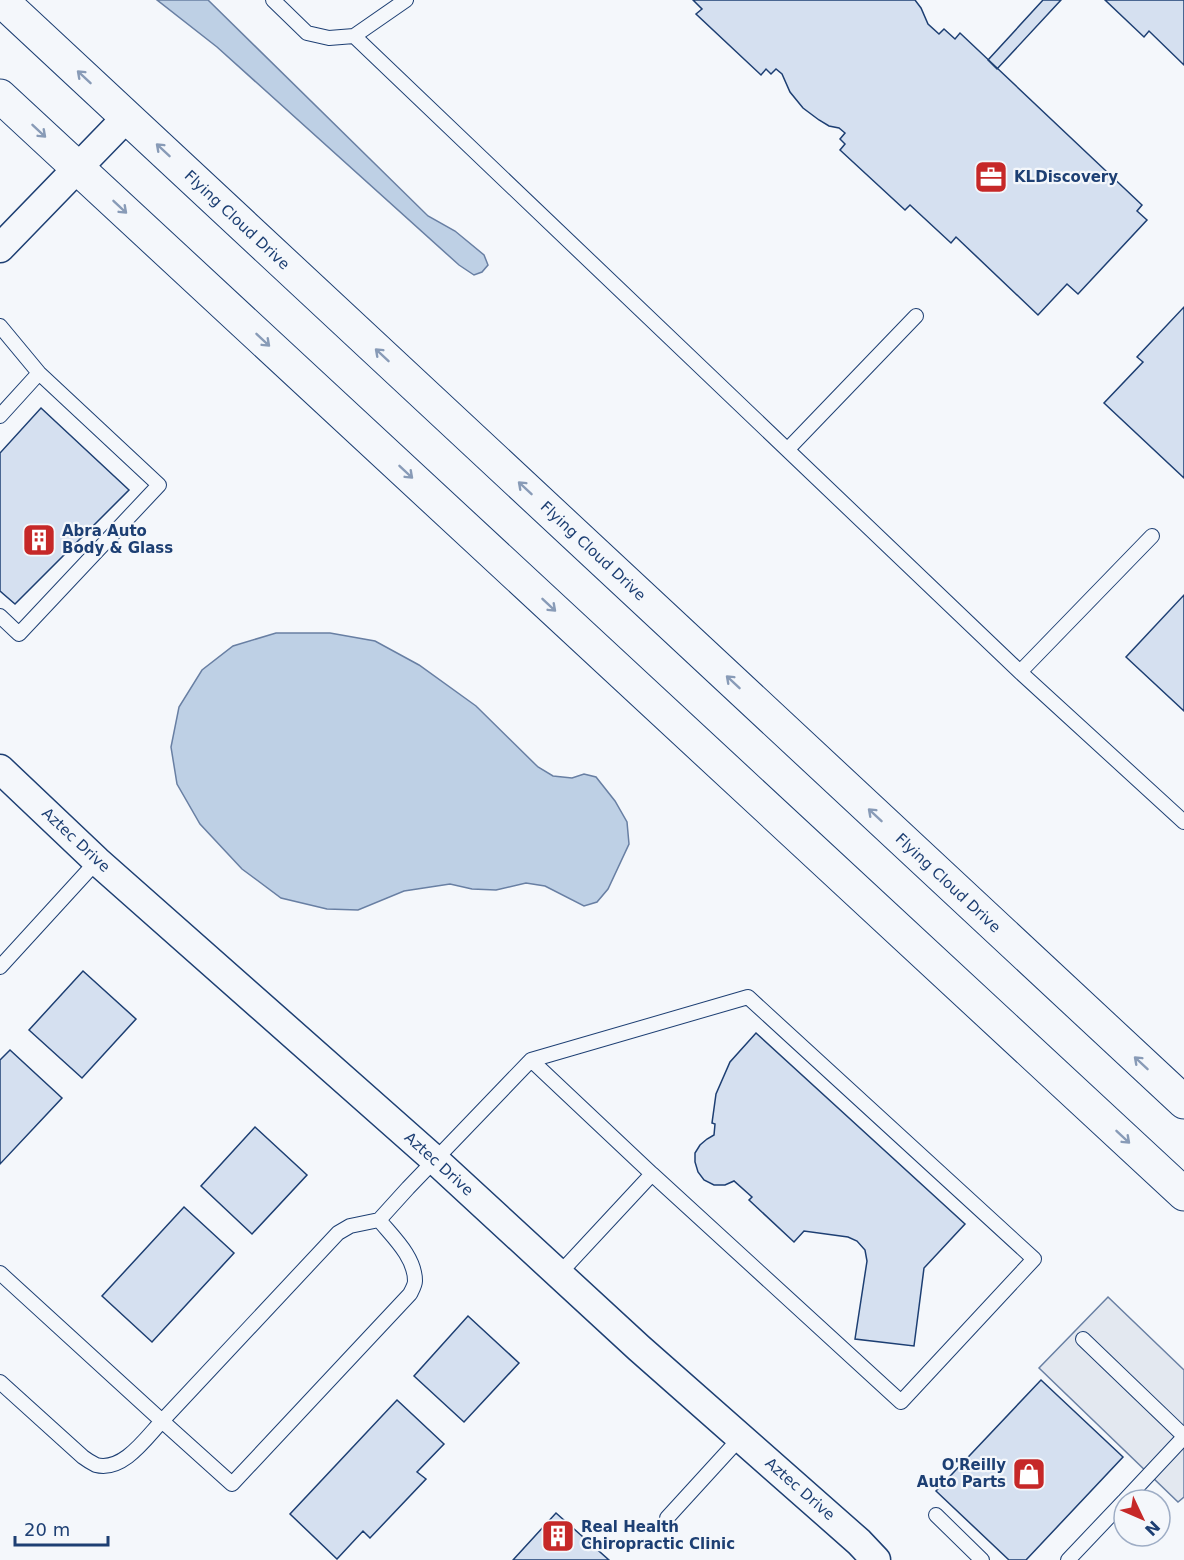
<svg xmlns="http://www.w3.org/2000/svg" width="1184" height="1560" font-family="'DejaVu Sans',sans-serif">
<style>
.parking{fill:#e3e8f0;stroke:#687fa3;stroke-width:1.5}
.water{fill:#bed0e5;stroke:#687fa3;stroke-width:1.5}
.building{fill:#d5e0f0;stroke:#1d3f73;stroke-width:1.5}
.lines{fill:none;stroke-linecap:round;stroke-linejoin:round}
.service-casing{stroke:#1d3f73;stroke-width:16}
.minor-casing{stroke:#1d3f73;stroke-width:31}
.primary-casing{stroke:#1d3f73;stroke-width:35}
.service{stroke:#f4f7fb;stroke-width:14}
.minor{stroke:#f4f7fb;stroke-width:28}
.primary{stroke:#f4f7fb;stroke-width:33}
.oneway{stroke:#889bb7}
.labels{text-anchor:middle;stroke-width:4.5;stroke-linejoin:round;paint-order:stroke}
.poi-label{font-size:15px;font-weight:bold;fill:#1d3f73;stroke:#f4f7fb;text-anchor:start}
.street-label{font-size:15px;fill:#1d3f73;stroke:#f4f7fb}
</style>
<rect width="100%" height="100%" fill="#f4f7fb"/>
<path class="parking" d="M1108,1297l76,73v127l-6,5 -139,-134z"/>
<path class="water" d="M157,0h51l220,216 27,15 29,24 4,10 -6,7 -8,3 -15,-10 -242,-218z
M276,633h54l45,8 44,24 57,41 62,61 15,9 19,2 12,-4 12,3 19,24 12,21 2,22 -21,45 -11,13 -13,4 -39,-20 -19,-3 -30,7 -24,-1 -22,-5 -46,7 -46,19 -31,-1 -46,-11 -39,-29 -42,-45 -23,-40 -6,-37 8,-40 23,-37 31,-24z"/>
<path class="building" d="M693,0h222l6,8 7,16 11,10 5,-5 11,10 5,-6 182,172 -5,6 10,9 -69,74 -11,-10 -29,31 -82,-78 -5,6 -41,-38 -5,5 -65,-60 5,-6 -5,-5 5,-6 -6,-5 -10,-2 -10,-6 -16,-12 -13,-16 -8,-18 -6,-5 -5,5 -5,-5 -5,6 -65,-61 6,-5z
M1043,0h18l-64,69 -9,-9z
M1105,0h79v65l-35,-34 -5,6z
M1184,307v171l-80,-75 39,-41 -6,-5z
M41,408l88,82 -114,114 -15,-13v-138z
M1184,595v116l-58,-54z
M83,971l53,48 -54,59 -53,-48z
M756,1033l209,191 -41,44 -10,78 -59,-7 12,-78 -2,-11 -8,-9 -9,-4 -44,-6 -10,11 -45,-42 3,-3 -18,-16 -9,4h-11l-10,-5 -6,-8 -3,-10v-9l5,-8 7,-6 7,-4 1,-11 -3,-1 4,-29 14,-32z
M10,1050l52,48 -62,66v-104z
M255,1127l52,48 -55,59 -51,-48z
M184,1207l50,46 -82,89 -50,-46z
M468,1316l51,47 -55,59 -50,-46z
M1041,1380l82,77 -97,103h-17l-73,-69z
M397,1400l47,44 -27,28 9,7 -56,59 -7,-7 -26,28 -47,-45z
M556,1513l53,47h-96z"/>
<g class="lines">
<defs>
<path id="service" d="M273,0l34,33 22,5 25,-2 666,636 164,150
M354,36l52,-36
M0,326l39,47 120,112 -140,149 -19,-18
M0,416l39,-43
M788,449l128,-133
M1020,672l132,-136
M0,967l97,-106
M531,1060l217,-63 286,262 -133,143 -249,-228
M0,1273l162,148 176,-188 12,-7 29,-6 29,-32 123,-128 121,114 -93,100
M1083,1339l101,97
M0,1382l83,75c4,3 9,6 13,8 27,7 50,-27 66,-44l70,63 178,-190c2,-4 5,-9 5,-13 0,-24 -22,-44 -36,-61
M1125,1500l59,-63
M936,1515l46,45
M667,1518l74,-81
M1068,1560l56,-59"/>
<path id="minor" d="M0,248l127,-131
M0,769l97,92 338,299 204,188 220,194 17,18"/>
<path id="primary" d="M1,0l1183,1102
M0,96l1184,1098"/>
</defs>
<use href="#service" class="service-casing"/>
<use href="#minor" class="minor-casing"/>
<use href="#primary" class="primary-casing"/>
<use href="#service" class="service"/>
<use href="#minor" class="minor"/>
<use href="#primary" class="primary"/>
</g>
<defs><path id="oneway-shaft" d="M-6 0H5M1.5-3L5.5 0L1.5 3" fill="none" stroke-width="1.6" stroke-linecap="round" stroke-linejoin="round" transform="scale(1.5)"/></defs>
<g class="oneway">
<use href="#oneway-shaft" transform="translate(84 77) rotate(-137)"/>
<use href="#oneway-shaft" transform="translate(39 131) rotate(43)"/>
<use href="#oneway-shaft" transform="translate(163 150) rotate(-137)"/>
<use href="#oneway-shaft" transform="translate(120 207) rotate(43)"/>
<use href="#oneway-shaft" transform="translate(263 340) rotate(43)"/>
<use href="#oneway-shaft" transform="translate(382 355) rotate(-137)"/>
<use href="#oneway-shaft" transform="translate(406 472) rotate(43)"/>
<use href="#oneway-shaft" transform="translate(525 488) rotate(-137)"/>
<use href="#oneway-shaft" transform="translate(549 605) rotate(43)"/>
<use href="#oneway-shaft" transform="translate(733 682) rotate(-137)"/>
<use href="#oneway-shaft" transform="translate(875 815) rotate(-137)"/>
<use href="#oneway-shaft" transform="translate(1141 1063) rotate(-137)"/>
<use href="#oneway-shaft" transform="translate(1123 1137) rotate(43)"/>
</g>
<defs>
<symbol id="office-square" viewBox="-11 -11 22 22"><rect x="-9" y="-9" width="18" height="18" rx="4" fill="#c62828" stroke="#f4f7fb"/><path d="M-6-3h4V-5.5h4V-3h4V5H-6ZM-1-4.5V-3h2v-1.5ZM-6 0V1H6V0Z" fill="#fff"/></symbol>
<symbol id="building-square" viewBox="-11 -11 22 22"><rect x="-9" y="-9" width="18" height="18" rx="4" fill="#c62828" stroke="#f4f7fb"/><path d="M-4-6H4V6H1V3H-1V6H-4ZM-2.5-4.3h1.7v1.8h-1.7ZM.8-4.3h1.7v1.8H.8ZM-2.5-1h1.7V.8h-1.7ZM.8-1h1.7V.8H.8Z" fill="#fff"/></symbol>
<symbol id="shop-square" viewBox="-11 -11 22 22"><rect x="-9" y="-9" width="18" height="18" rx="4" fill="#c62828" stroke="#f4f7fb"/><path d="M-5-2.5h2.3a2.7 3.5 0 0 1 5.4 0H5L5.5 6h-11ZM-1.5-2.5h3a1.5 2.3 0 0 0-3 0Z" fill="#fff"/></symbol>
</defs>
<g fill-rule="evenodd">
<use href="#office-square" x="972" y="158" width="38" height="38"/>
<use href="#building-square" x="20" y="521" width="38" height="38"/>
<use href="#shop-square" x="1010" y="1455" width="38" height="38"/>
<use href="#building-square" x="539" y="1517" width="38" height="38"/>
</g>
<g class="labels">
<g class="poi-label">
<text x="1014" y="182">KLDiscovery</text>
<text x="62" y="536">Abra Auto<tspan x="62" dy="17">Body &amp; Glass</tspan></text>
<text x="1006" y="1470" text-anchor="end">O'Reilly<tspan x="1006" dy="17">Auto Parts</tspan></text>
<text x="581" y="1532">Real Health<tspan x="581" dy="17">Chiropractic Clinic</tspan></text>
</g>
<g class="street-label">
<text transform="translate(237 220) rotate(43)" y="5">Flying Cloud Drive</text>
<text transform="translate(593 551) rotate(43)" y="5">Flying Cloud Drive</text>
<text transform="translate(76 840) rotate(43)" y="5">Aztec Drive</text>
<text transform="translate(948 883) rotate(43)" y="5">Flying Cloud Drive</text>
<text transform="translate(439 1164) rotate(42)" y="5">Aztec Drive</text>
<text transform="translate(800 1489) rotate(41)" y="5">Aztec Drive</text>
</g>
</g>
<g transform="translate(1142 1518) rotate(134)"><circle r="28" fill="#f4f7fb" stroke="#9eadc5" stroke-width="1.5"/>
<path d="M0-4.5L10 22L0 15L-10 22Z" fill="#c62828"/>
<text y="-9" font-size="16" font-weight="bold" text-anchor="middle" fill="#1d3f73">N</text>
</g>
<path d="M15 1536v9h93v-9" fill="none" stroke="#1d3f73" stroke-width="3"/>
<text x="24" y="1536" font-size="18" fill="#1d3f73" stroke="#f4f7fb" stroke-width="4.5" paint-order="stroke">20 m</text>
</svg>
